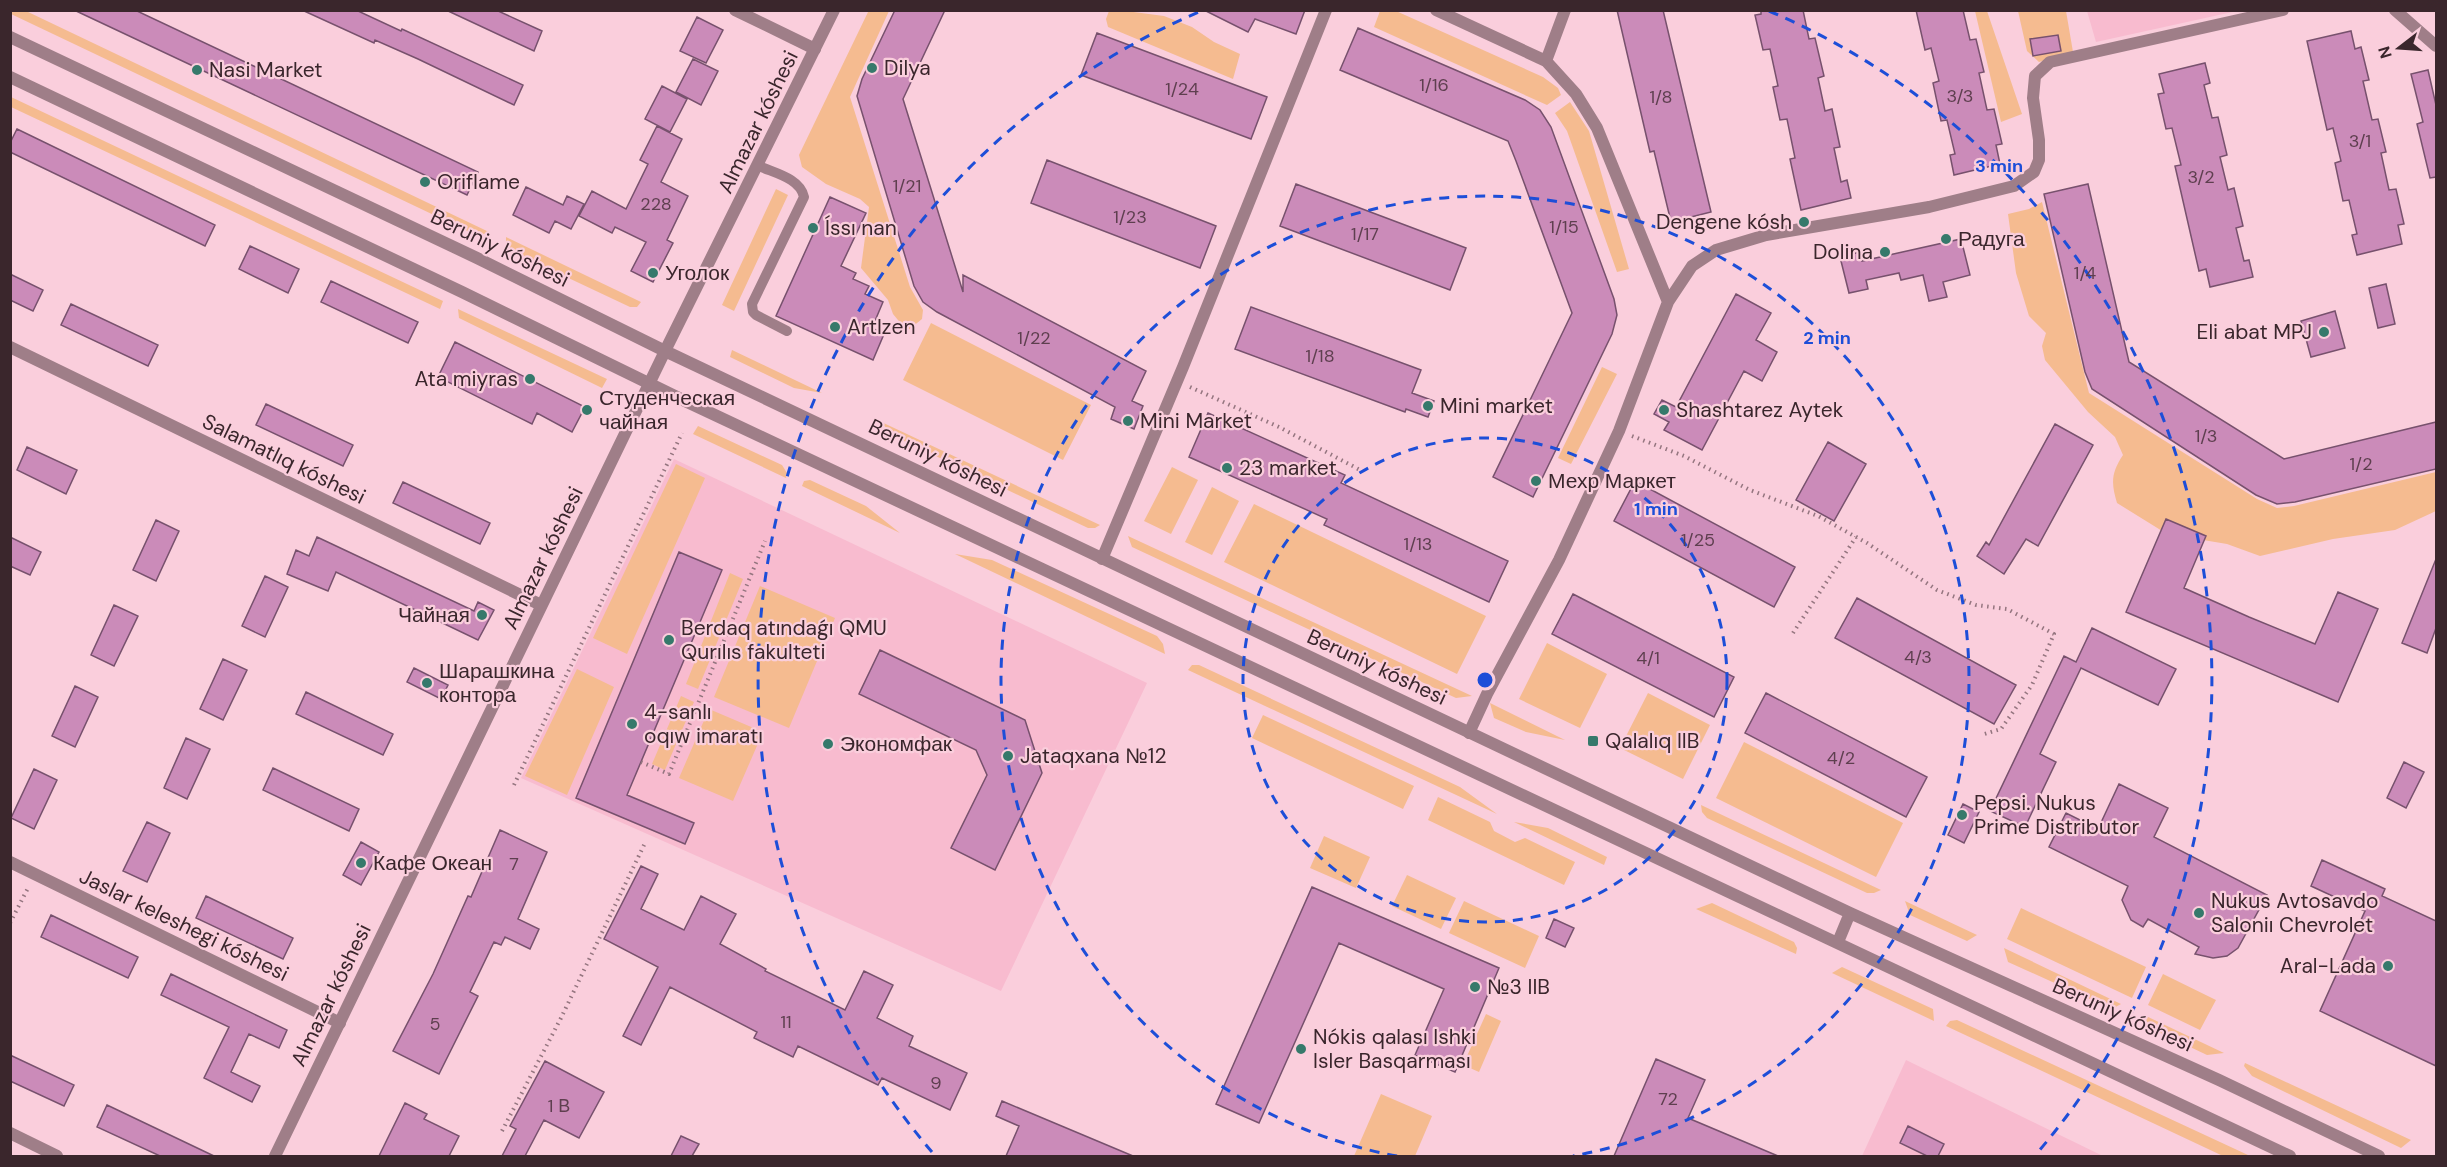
<svg xmlns="http://www.w3.org/2000/svg" width="2447" height="1167" font-family="'DM Sans',sans-serif">
<style>
.built{fill:#f8bbcf}
.green{fill:#f5bb90}
.building{fill:#cb8bb9;stroke:#77516d;stroke-width:1.5}
.lines{fill:none;stroke-linecap:round;stroke-linejoin:round}
.path{stroke:#94757f;stroke-width:4;stroke-dasharray:1.5 4.5;stroke-linecap:butt}
.service{stroke:#9f7e88;stroke-width:10}
.minor{stroke:#9f7e88;stroke-width:12}
.tertiary{stroke:#9f7e88;stroke-width:12}
.ring{fill:none;stroke:#1d4ed8;stroke-width:3;stroke-dasharray:10 8}
.poi-dot{fill:#36796b;stroke:#facedc;stroke-width:2}
.labels{text-anchor:middle;stroke-width:4.5;stroke-linejoin:round;paint-order:stroke}
.number-label{font-size:18px;fill:#5e3f4f}
.poi-label{font-size:21px;fill:#3a262c;stroke:#facedc;text-anchor:start}
.street-label{font-size:21px;fill:#3a262c;stroke:#facedc}
.centre{fill:#1d4ed8;stroke:#facedc;stroke-width:3}
.ring-label{font-size:18px;text-anchor:middle;font-weight:bold;fill:#1d4ed8;stroke:#facedc;stroke-width:4.5;stroke-linejoin:round;paint-order:stroke}
</style>
<rect width="100%" height="100%" fill="#facedc"/>
<path class="built" d="M2087,11v-1l150,1 -141,31z
M674,459l473,224 -146,308 -480,-213z
M1906,1060l197,96h-241z"/>
<path class="green" d="M869,10l20,1 -39,86 60,190 13,23 -1,9 -15,12 -14,-17 -5,-14 -27,-32 8,-61 -9,-8 -34,-15 -24,-17 -3,-12z
M10,11h16l463,221 -11,4 -467,-222z
M1109,11h17l38,5 28,11 22,15 26,12 -7,25 -125,-52 -2,-8z
M1380,11h16l147,66 15,11 3,7 -14,10 -173,-78z
M1975,11h12l35,103 -21,8z
M2018,11h48l7,41 -34,10 -12,-11z
M11,97l432,204 -3,8 -429,-202z
M1570,102l19,29 40,138 -12,3 -50,-141 -12,-18z
M776,189l12,6 -54,116 -12,-6z
M2042,202l47,191 168,106 20,9 17,-2 142,-34v39l-41,19 -62,9 -73,17 -33,-12 -60,-10 -50,-31c-6,-20 -6,-30 6,-48l-8,-18 -27,-25 -43,-52 -3,-14 4,-13 -17,-17 -13,-43 -8,-59 21,-5z
M506,237l135,65 -4,5h-7l-121,-57 -3,-8z
M458,309l149,70 -5,9 -143,-70z
M931,323l160,82 -28,55 -160,-80z
M732,350l90,43 -28,-5 -64,-31z
M1602,367l15,7 -46,90 -13,-6z
M875,419l225,106 -5,3h-7l-184,-87z
M698,426l84,39 5,8 -1,5 -93,-44z
M676,464l29,14 -78,176 -34,-16z
M1172,467l26,13 -27,54 -27,-13z
M810,480l56,26 34,27 -98,-47 2,-5z
M1212,487l27,14 -27,54 -27,-13z
M1254,504l232,112 -29,58 -233,-112z
M1128,536l344,160 -16,2 -324,-151z
M955,554l37,6 165,76 6,8 2,10z
M730,573l13,6 -45,110 -12,-5z
M760,586l75,32 -46,110 -75,-31z
M1547,643l60,31 -27,54 -61,-29z
M1192,665h7l261,122 37,27 -309,-144z
M577,669l37,18 -47,108 -42,-19z
M1648,693l62,32 -27,54 -63,-31z
M681,696l13,6 -29,68 -13,-6z
M1490,703l75,37 -39,-8 -32,-14z
M709,709l54,23 -30,69 -54,-23z
M1263,715l151,71 -11,23 -151,-71z
M1744,742l159,81 -27,54 -160,-79z
M1438,797l52,25 4,9 21,11 10,-4 50,24 -11,23 -136,-65z
M1701,805l180,85 -7,3h-7l-160,-75 -5,-6z
M1514,822l34,6 59,29 -3,8z
M1324,836l46,21 -14,31 -46,-20z
M1407,875l49,23 -15,31 -49,-23z
M1464,901l75,35 -14,32 -76,-35z
M1905,901l72,34 -10,6 -57,-26z
M1712,903l82,39 3,6 -1,6 -100,-45z
M2021,908l125,59 -14,31 -125,-59z
M2004,948l117,56 -9,5 -104,-47z
M1842,967l91,42 1,12 -102,-48z
M2163,974l53,26 -16,30 -52,-25z
M1486,1014l15,7 -22,51 -16,-7z
M2146,1016l78,37 -17,2 -55,-26 -7,-7z
M1957,1020l291,135 1,1h-26l-277,-130 4,-5z
M2245,1063l166,77 -10,8 -149,-72 -8,-10z
M1381,1094l51,22 -17,40h-61z"/>
<path class="building" d="M74,10h61l343,162 -11,23z
M302,10h54l45,21 1,-2 121,56 -9,20 -96,-46 -43,-19 -1,3z
M446,10h50l46,21 -8,20z
M895,10h50l-42,89 60,193v-17l183,96 -14,30 11,5 -9,23 -23,-10 4,-12 -178,-95 -14,-10 -9,-16 -57,-190 5,-17z
M1204,10h101l-9,24 -41,-15 -7,13z
M1617,10h46l48,202 -40,10 -17,-71 -4,1z
M1761,10h42l6,29 6,-1 9,38 -6,2 7,33 7,-2 8,38 -6,1 7,34 6,-2 4,18 -50,12 -11,-51 5,-1 -8,-39 -7,1 -7,-33 5,-1 -8,-37 -7,1 -8,-35 6,-1z
M1916,10h47l7,30 6,-1 8,33 -5,1 8,37 7,-1 8,35 -6,1 4,19 -46,11 -4,-20 5,-1 -8,-34 -6,1 -8,-38 6,-2 -8,-33 -6,2z
M697,17l26,13 -17,33 -26,-12z
M1358,28l167,72 15,10 11,17 63,172 3,16 -5,19 -79,163 -40,-20 79,-164 -56,-152 -8,-20 -168,-71z
M2351,31l4,18 6,-2 8,33 -6,1 9,39 6,-1 8,33 -5,1 8,37 7,-1 8,35 -6,1 4,19 -45,11 -5,-20 5,-1 -8,-34 -6,1 -8,-38 6,-2 -8,-33 -6,2 -20,-89z
M1097,33l170,64 -16,42 -170,-64z
M2058,35l3,16 -28,5 -3,-17z
M693,59l25,12 -17,34 -25,-13z
M2205,63l5,20 -6,2 8,33 6,-1 9,38 -7,2 8,33 6,-2 9,38 -7,2 8,33 5,-1 4,17 -43,10 -4,-18 -7,2 -24,-105 6,-1 -9,-37 -6,1 -8,-35 6,-1 -5,-19z
M2428,70l8,35v72l-6,1 -13,-54 6,-2 -12,-48z
M662,86l25,13 -17,33 -25,-13z
M657,126l25,13 -21,43 27,14 -21,44 6,3 -20,39 -22,-11 15,-29 -31,-15 -3,6 -33,-17 13,-25 34,18 22,-45 -8,-4z
M17,129l198,96 -10,21 -195,-94v-9z
M1047,160l169,66 -16,42 -169,-65z
M1296,184l170,64 -16,42 -170,-64z
M2088,184l41,178 155,97 152,-37v47l-141,33 -18,2 -21,-9 -164,-106 -7,-17 -41,-178z
M526,187l37,18 4,-9 17,8 -13,25 -16,-8 -6,12 -36,-18z
M830,197l36,16 -25,53 15,7 -3,6 16,7 -4,8 18,8 -11,26 12,6 -11,26 -97,-44z
M1961,239l9,36 -27,7 4,15 -18,4 -6,-26 -22,5 -2,-7 -33,7 2,9 -19,4 -9,-36 20,-5 2,9z
M250,246l49,23 -11,24 -49,-24z
M10,274l33,16 -10,21 -23,-11z
M331,281l87,41 -10,21 -87,-41z
M2386,284l9,40 -17,4 -9,-40z
M1736,294l35,19 -15,27 21,12 -15,29 -18,-10 -42,79 -38,-20 5,-8 -15,-8 8,-14 14,7z
M71,304l87,41 -10,21 -87,-41z
M1251,307l170,63 -9,23 22,8 -6,16 -22,-8 -1,3 -170,-63z
M2335,311l10,37 -34,9 -10,-36z
M455,342l130,65 -13,25 -35,-19 -5,11 -94,-47z
M266,404l87,41 -10,21 -87,-41z
M1208,413l137,62 -4,8 167,78 -19,41 -165,-77 3,-6 -138,-62z
M2055,424l38,21 -55,101 -12,-7 -22,35 -27,-18 9,-14 3,3z
M1828,442l38,22 -32,57 -38,-21z
M27,447l50,23 -11,24 -49,-24z
M1635,481l160,86 -21,40 -160,-86z
M403,482l87,41 -10,21 -87,-41z
M2166,519l40,17 -22,52 65,29 66,27 23,-52 40,17 -40,93 -212,-90z
M156,520l23,11 -23,50 -23,-11z
M10,537l31,15 -11,23 -20,-9z
M317,537l157,74 4,-9 16,8 -16,30 -142,-68 -8,19 -41,-17 9,-24 13,6z
M679,552l43,18 -95,225 67,28 -9,21 -109,-46z
M2436,559v69l-9,25 -25,-10z
M265,576l23,11 -23,50 -23,-11z
M1573,594l161,83 -20,40 -162,-83z
M1857,598l159,87 -22,39 -159,-86z
M114,605l24,11 -24,50 -23,-11z
M2092,628l84,41 -18,36 -77,-37 -41,86 16,8 -31,65 -35,-16 74,-155 12,6z
M880,650l145,70 17,53 -47,97 -44,-22 36,-73 -11,-25 -117,-56z
M223,659l24,11 -24,50 -23,-11z
M414,668l34,17 -7,14 -34,-17z
M75,686l23,11 -23,50 -23,-11z
M306,692l87,42 -10,21 -87,-41z
M1766,693l161,84 -21,40 -161,-84z
M186,738l24,11 -23,50 -23,-11z
M2404,762l20,10 -18,36 -19,-10z
M273,768l86,41 -10,22 -86,-41z
M34,769l23,11 -23,49 -23,-11z
M2119,784l49,24 -14,29 113,58 -29,53 -11,8 -14,2 -18,-4 4,-7 -51,-28 -5,8 -12,-7 -9,-20 6,-14 -79,-39 17,-34 32,16z
M1963,804l16,8 -15,31 -16,-8z
M147,822l23,11 -23,49 -24,-11z
M500,830l47,22 -29,67 21,10 -9,20 -25,-12 -4,8 -7,-3 -24,50 8,4 -39,78 -46,-23 40,-77 35,-78 3,1z
M361,842l18,10 -18,33 -18,-10z
M2322,860l63,29 -3,7 54,25v145l-116,-55 45,-100 -54,-25z
M641,866l17,8 -17,35 43,21 17,-34 35,18 -16,30 46,25 -1,2 80,39 19,-39 29,14 -16,33 36,18 -4,10 58,27 -17,37 -68,-32 -4,7 -80,-39 -5,11 -39,-19 3,-6 -87,-45 -29,58 -18,-9 35,-69 -54,-28z
M1312,887l187,81 -44,104 -40,-17 29,-66 -105,-46 -80,180 -43,-19z
M206,896l87,42 -10,21 -87,-41z
M51,915l87,42 -10,21 -87,-41z
M1554,919l20,9 -9,19 -19,-9z
M171,974l116,56 -8,18 -30,-14 -18,38 29,14 -8,16 -48,-24 25,-51 -68,-32z
M10,1055l64,30 -10,21 -54,-25z
M1656,1059l49,21 -17,38 90,38h-164z
M545,1061l59,31 -25,46 -35,-18 -19,36h-23l14,-27 -6,-3z
M1002,1101l131,55h-127l13,-30 -23,-10z
M405,1103l22,11 -3,5 35,17 -10,20h-70z
M107,1105l107,51h-54l-63,-29z
M1908,1126l36,18 -6,12h-11l-27,-13z
M681,1136l18,8 -7,12h-21z"/>
<g class="lines">
<path class="path" d="M1190,387l89,40 83,44
M1632,436l52,20 66,34 68,26 49,27 70,47 39,15 31,4 47,25 -22,51 -31,44 -20,6
M1793,633l63,-96
M641,762l28,12 96,-233
M514,785l168,-352
M10,923l19,-37
M502,1131l59,-113 84,-175"/>
<path class="service" d="M759,166c15,7 41,12 45,31l-52,107 1,8 3,3 31,16"/>
<path class="minor" d="M735,10l80,39
M1436,10l110,51 30,33 21,34 71,174
M2395,10l41,36
M1546,61l19,-51
M10,347l531,258
M1102,559l81,-192 143,-357
M1469,733l18,-39 72,-134 60,-129 49,-129 24,-36 24,-16 50,-15 163,-28 85,-21 20,-14 5,-12v-20l-6,-42 2,-22 15,-14 233,-52
M10,862l330,161
M10,1133l47,23"/>
<path class="tertiary" d="M10,37l467,221 188,93 1185,562 369,167 160,76
M10,77l452,215 221,108 1607,756
M1838,942l12,-29
M275,1156l390,-805 169,-341"/>
</g>
<g class="ring">
<circle cx="1485" cy="680" r="242"/>
<path d="M1397 1156A484 484 0 1 1 1573 1156"/>
<path d="M932 1152A727 727 0 0 1 1201 11M1769 11A727 727 0 0 1 2038 1152"/>
</g>
<g class="poi-dot">
<circle cx="872" cy="68" r="6"/>
<circle cx="197" cy="70" r="6"/>
<circle cx="425" cy="182" r="6"/>
<circle cx="1804" cy="222" r="6"/>
<circle cx="813" cy="228" r="6"/>
<circle cx="1946" cy="239" r="6"/>
<circle cx="1885" cy="252" r="6"/>
<circle cx="653" cy="273" r="6"/>
<circle cx="835" cy="327" r="6"/>
<circle cx="2324" cy="332" r="6"/>
<circle cx="530" cy="379" r="6"/>
<circle cx="1428" cy="406" r="6"/>
<circle cx="587" cy="410" r="6"/>
<circle cx="1664" cy="410" r="6"/>
<circle cx="1128" cy="421" r="6"/>
<circle cx="1227" cy="468" r="6"/>
<circle cx="1536" cy="481" r="6"/>
<circle cx="482" cy="615" r="6"/>
<circle cx="669" cy="640" r="6"/>
<circle cx="427" cy="683" r="6"/>
<circle cx="632" cy="724" r="6"/>
<rect x="1587" y="735" width="12" height="12" rx="3"/>
<circle cx="828" cy="744" r="6"/>
<circle cx="1008" cy="756" r="6"/>
<circle cx="1962" cy="815" r="6"/>
<circle cx="361" cy="863" r="6"/>
<circle cx="2199" cy="913" r="6"/>
<circle cx="2388" cy="966" r="6"/>
<circle cx="1475" cy="987" r="6"/>
<circle cx="1301" cy="1049" r="6"/>
</g>
<g class="labels">
<g class="number-label">
<text x="1434" y="91">1/16</text>
<text x="1182" y="95">1/24</text>
<text x="1960" y="102">3/3</text>
<text x="1661" y="103">1/8</text>
<text x="2360" y="147">3/1</text>
<text x="2201" y="183">3/2</text>
<text x="907" y="192">1/21</text>
<text x="656" y="210">228</text>
<text x="1130" y="223">1/23</text>
<text x="1564" y="233">1/15</text>
<text x="1365" y="240">1/17</text>
<text x="2085" y="279">1/4</text>
<text x="1034" y="344">1/22</text>
<text x="1320" y="362">1/18</text>
<text x="2206" y="442">1/3</text>
<text x="2361" y="470">1/2</text>
<text x="1698" y="546">1/25</text>
<text x="1418" y="550">1/13</text>
<text x="1918" y="663">4/3</text>
<text x="1648" y="664">4/1</text>
<text x="1841" y="764">4/2</text>
<text x="514" y="870">7</text>
<text x="786" y="1028">11</text>
<text x="435" y="1030">5</text>
<text x="936" y="1089">9</text>
<text x="1668" y="1105">72</text>
<text x="559" y="1112">1 В</text>
</g>
<g class="poi-label">
<text x="884" y="75">Dilya</text>
<text x="209" y="77">Nasi Market</text>
<text x="437" y="189">Oriflame</text>
<text x="1792" y="229" text-anchor="end">Dengene kósh</text>
<text x="825" y="235">Íssı nan</text>
<text x="1958" y="246">Радуга</text>
<text x="1873" y="259" text-anchor="end">Dolina</text>
<text x="665" y="280">Уголок</text>
<text x="847" y="334">ArtIzen</text>
<text x="2312" y="339" text-anchor="end">Eli abat MPJ</text>
<text x="518" y="386" text-anchor="end">Ata miyras</text>
<text x="599" y="405">Студенческая<tspan x="599" dy="24">чайная</tspan></text>
<text x="1440" y="413">Mini market</text>
<text x="1676" y="417">Shashtarez Aytek</text>
<text x="1140" y="428">Mini Market</text>
<text x="1239" y="475">23 market</text>
<text x="1548" y="488">Мехр Маркет</text>
<text x="470" y="622" text-anchor="end">Чайная</text>
<text x="681" y="635">Berdaq atındaǵı QMU<tspan x="681" dy="24">Qurılıs fakulteti</tspan></text>
<text x="439" y="678">Шарашкина<tspan x="439" dy="24">контора</tspan></text>
<text x="644" y="719">4-sanlı<tspan x="644" dy="24">oqıw imaratı</tspan></text>
<text x="1605" y="748">Qalalıq IIB</text>
<text x="840" y="751">Экономфак</text>
<text x="1020" y="763">Jataqxana №12</text>
<text x="1974" y="810">Pepsi. Nukus<tspan x="1974" dy="24">Prime Distributor</tspan></text>
<text x="373" y="870">Кафе Океан</text>
<text x="2211" y="908">Nukus Avtosavdo<tspan x="2211" dy="24">Saloniı Chevrolet</tspan></text>
<text x="2376" y="973" text-anchor="end">Aral-Lada</text>
<text x="1487" y="994">№3 IIB</text>
<text x="1313" y="1044">Nókis qalası Ishki<tspan x="1313" dy="24">Isler Basqarması</tspan></text>
</g>
<g class="street-label">
<text transform="translate(758 122) rotate(-64)" y="7">Almazar kóshesi</text>
<text transform="translate(500 248) rotate(26)" y="7">Beruniy kóshesi</text>
<text transform="translate(938 458) rotate(26)" y="7">Beruniy kóshesi</text>
<text transform="translate(284 459) rotate(26)" y="7">Salamatlıq kóshesi</text>
<text transform="translate(543 558) rotate(-64)" y="7">Almazar kóshesi</text>
<text transform="translate(1377 667) rotate(25)" y="7">Beruniy kóshesi</text>
<text transform="translate(184 925) rotate(26)" y="7">Jaslar keleshegi kóshesi</text>
<text transform="translate(331 995) rotate(-64)" y="7">Almazar kóshesi</text>
<text transform="translate(2123 1015) rotate(24)" y="7">Beruniy kóshesi</text>
</g>
</g>
<circle cx="1485" cy="680" r="9" class="centre"/>
<g class="ring-label">
<text x="1999" y="172">3 min</text>
<text x="1827" y="344">2 min</text>
<text x="1656" y="515">1 min</text>
</g>
<rect width="2447" height="1167" fill="none" stroke="#3a262c" stroke-width="24"/>
<g transform="translate(2399 48) rotate(253)" stroke="#facedc" stroke-width="4.5" paint-order="stroke">
<path d="M0-4.5L10 22L0 15L-10 22Z" fill="#3a262c"/>
<text y="-9" font-size="16" font-weight="bold" text-anchor="middle" fill="#3a262c">N</text>
</g>
</svg>
